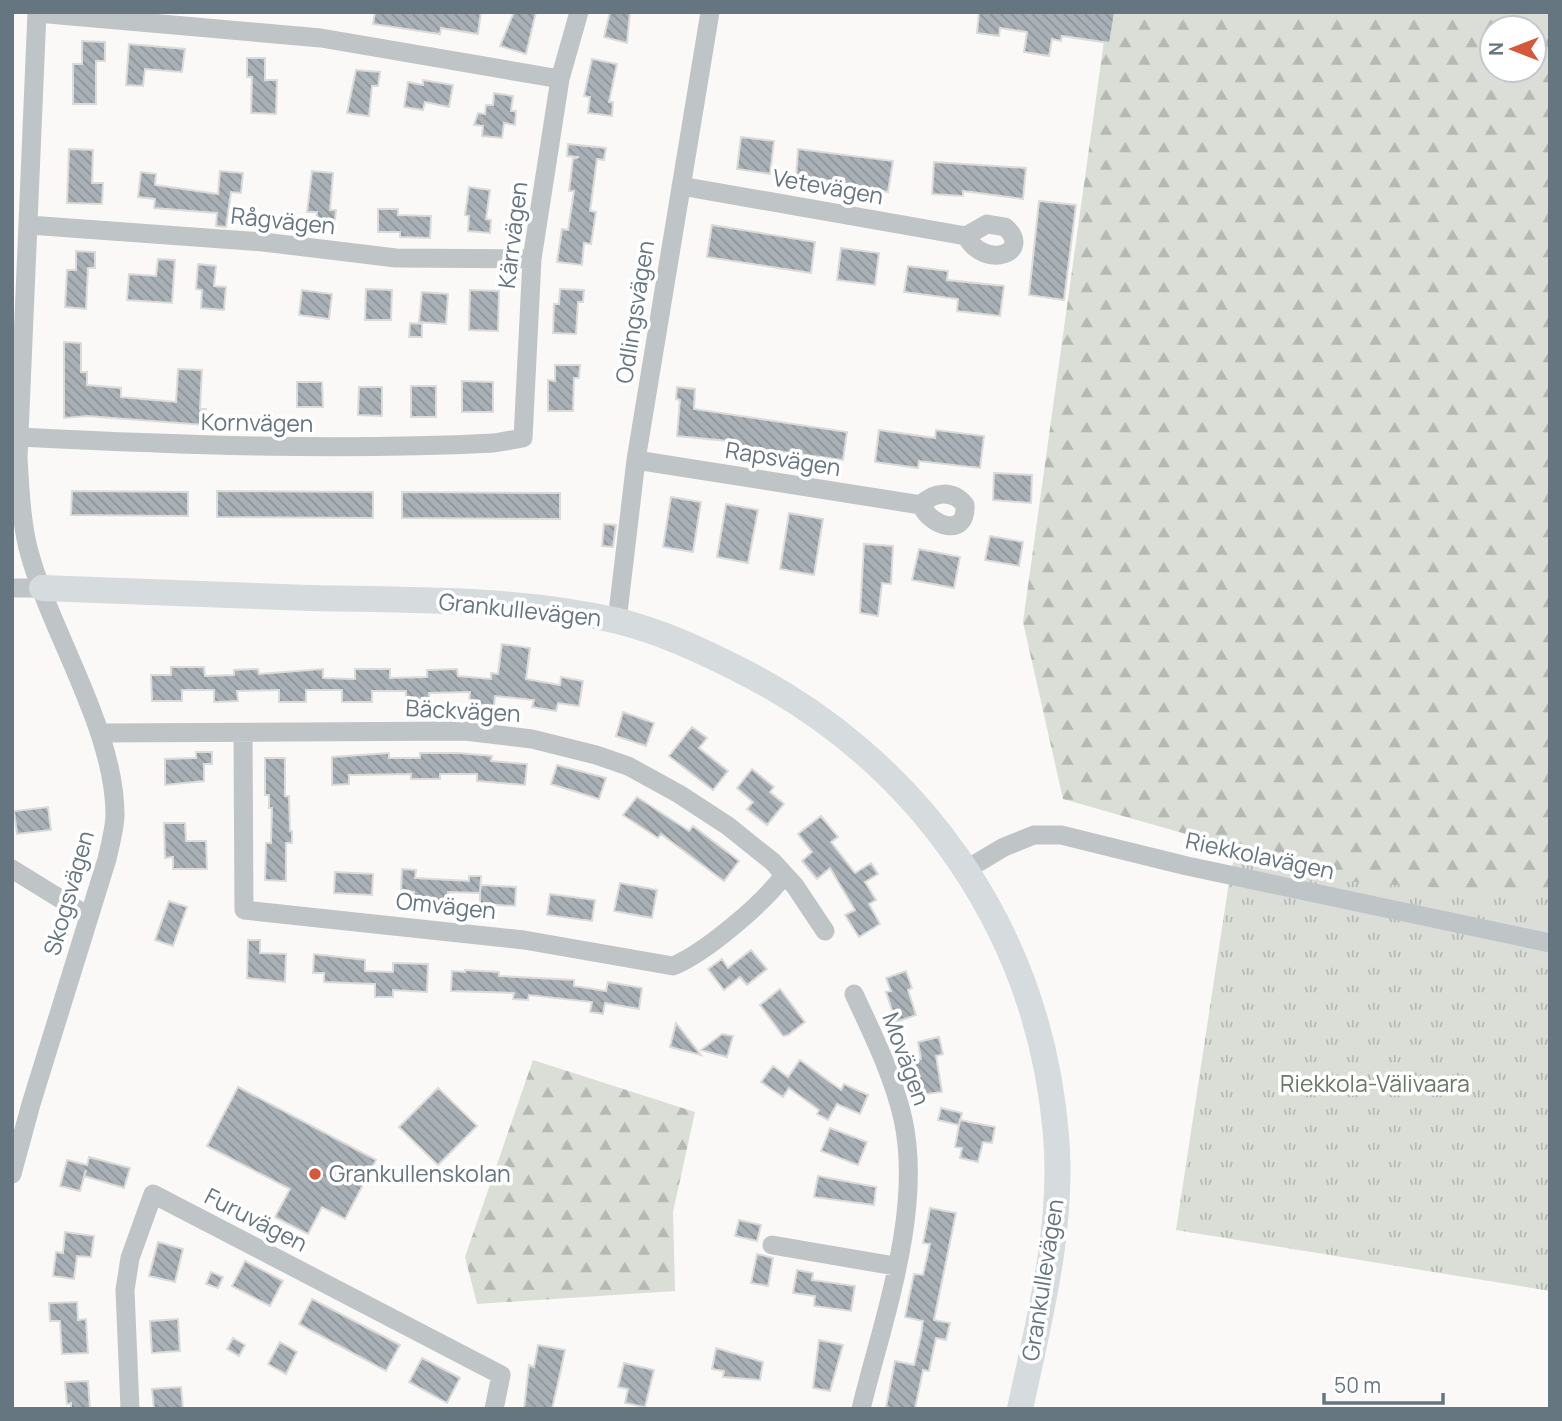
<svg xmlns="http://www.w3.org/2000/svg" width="1562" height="1421" font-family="Manrope,sans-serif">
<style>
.grass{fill:url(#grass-tufts)}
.forest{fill:url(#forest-firs);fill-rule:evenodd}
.building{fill:url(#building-back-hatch);stroke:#dbdbda;stroke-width:2}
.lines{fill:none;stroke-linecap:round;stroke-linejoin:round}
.street{stroke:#bfc4c7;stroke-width:19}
.secondary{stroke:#d6dbde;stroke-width:26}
.poi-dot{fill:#d6583b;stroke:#fff;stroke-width:2.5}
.labels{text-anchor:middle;stroke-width:7;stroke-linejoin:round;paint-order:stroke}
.street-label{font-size:23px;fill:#667680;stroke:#fff}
.park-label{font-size:23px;fill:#697965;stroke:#fff}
.poi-label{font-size:23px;fill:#667680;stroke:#fff;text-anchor:start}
</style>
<defs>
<pattern id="grass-tufts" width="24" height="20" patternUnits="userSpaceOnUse" patternTransform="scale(1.75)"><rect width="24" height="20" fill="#daded7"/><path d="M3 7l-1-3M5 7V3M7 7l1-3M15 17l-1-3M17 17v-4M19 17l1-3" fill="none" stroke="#b5b9b4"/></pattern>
<pattern id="forest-firs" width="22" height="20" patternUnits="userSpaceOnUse" patternTransform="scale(1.75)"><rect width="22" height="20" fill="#daded7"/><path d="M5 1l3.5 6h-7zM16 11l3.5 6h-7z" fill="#b5b9b4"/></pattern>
<pattern id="building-back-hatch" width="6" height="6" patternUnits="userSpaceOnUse" patternTransform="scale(1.75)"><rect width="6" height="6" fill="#a9b0b6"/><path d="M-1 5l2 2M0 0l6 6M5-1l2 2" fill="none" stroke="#8d9499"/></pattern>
</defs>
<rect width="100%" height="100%" fill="#faf9f8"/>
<path class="grass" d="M1550,183v1108l-374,-61 55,-361 119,-334z"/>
<path class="forest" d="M1108,12h442v884l-195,-14 -292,-83 -40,-177zM1492,28h42v42h-42z
M533,1060l162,52 -22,100 2,79 -198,13 -12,-47z"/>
<path class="building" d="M375,12h106l-3,22 -37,-6 -1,6 -67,-10z
M514,12h22l-10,42 -26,-8z
M610,12h20l-3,31 -23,-6z
M979,12h136l-5,31 -48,-7 -1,5 -9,-2 -3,17 -25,-4 3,-20 -27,-4 -1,8 -22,-3z
M82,41l23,1v19h-9v43h-23v-40h9z
M129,44l56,5 -3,23 -37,-3 -2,17 -17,-1z
M247,58h18v22h12l-1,34 -25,-1 1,-36h-5z
M592,59l25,5 -8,38h4l-1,14 -24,-3 2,-16 -6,-1z
M356,70l24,2 -2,14h-6l-3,30 -22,-3z
M423,80l30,5 -4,22 -24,-5 -2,8 -19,-3 4,-25 15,3z
M494,93l19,3 -2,15h5l-1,14 -11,-2 -2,15 -20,-2 1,-10 -9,-1 4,-12 7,1 1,-9h7z
M741,137l33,4 -4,33 -33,-5z
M568,144l38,4 -2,12 -7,-1 -7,52 6,1 -5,32 -7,-1 -2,22 -25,-3 5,-33 6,1 6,-39h-5l4,-32 6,-2 -12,-1z
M69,149l24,1 -1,33h11l-1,21 -35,-1z
M798,149l95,12 -5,31 -43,-7v-3l-49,-4z
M934,162l92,6 -3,31 -60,-8v5l-31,-2z
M220,171l23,2 -2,20 -10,-1 -5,35 -10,-1 1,-13 -63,-5 1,-9 -17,-2 3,-25 15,2 -1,11 63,9z
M312,171l21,2 -3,37h6l-2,18 -18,-2 1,-14h-10z
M469,187l21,3 -4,29 5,1 -1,13 -22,-2 1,-15 -4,-1z
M1039,201l37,4 -12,95 -35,-5z
M378,209h20v6l33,1 -1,22 -30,-1v-5h-22z
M712,225l103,17 -4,31 -104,-16z
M841,248l38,5 -4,32 -38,-5z
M76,251l19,1v16h-7l-2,41 -21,-2 2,-37h9z
M158,259l17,1 -3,43 -45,-3 2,-26 27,2z
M198,264l18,2 -2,20 12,1 -2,23 -23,-2 1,-18 -6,-1z
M908,266l40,5 -1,9 57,6 -4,30 -43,-5 1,-12 -54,-7z
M366,289l26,1 -1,30h-26z
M560,289l24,1 -1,12h-5l-2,32 -23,-1 1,-29h5z
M302,290l30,4 -3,25 -30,-4z
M470,290l29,1 -1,40 -29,-1z
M422,292l26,2 -2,30 -27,-2z
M410,323l12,1v13h-13z
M64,342l17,1v29h6v13l34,3v9l55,5 2,-33 24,1 -2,39h6l-1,16 -118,-9 -23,2z
M555,365h25l-1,13h-5l-1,33h-25v-31l7,1z
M462,381l31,1v30h-31z
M297,382h25l1,25h-26z
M411,386h25v31h-25z
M359,387h23v29l-24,-1z
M677,387l18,2 -1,20 153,23 -4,28 -106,-14 1,-4 -61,-6 3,-36 -4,-1z
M879,430l56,8 1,-8 48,6 -4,32 -61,-7 -1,7 -43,-6z
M994,473l38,2 -1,28 -38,-3z
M72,491l116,1v24l-117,-1z
M217,491l156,1v26l-156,-1z
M402,492l158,1v26l-158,-1z
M671,497l30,5 -8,50 -30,-5z
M726,504l32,6 -10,53 -31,-6z
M789,513l34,6 -9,56 -34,-6z
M604,524l12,1 -3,22 -11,-1z
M990,536l33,6 -4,24 -34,-6z
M864,544l29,2 -2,38 -9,-1 -4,33 -18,-3z
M919,549l41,8 -6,31 -42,-8z
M502,644l28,4 -4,31 34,6 1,-8 22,4 -4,25 -21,-3 -2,8 -24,-4 2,-7 -39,-4 -1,10 -25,-3 1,-11 -41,1 1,9 -24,1v-12h-34v11h-30v-12h-36v12h-27v-12l-42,1 1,10 -24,1v-12h-32v11h-30l-1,-26h20v-8h33l1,9 29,-1v-5l24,-1 1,5 64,-5v9l29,1h3v-10h35v9l37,-1v-7l30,-1 1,7 33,3v-6l7,1z
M623,712l31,11 -8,23 -30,-10z
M692,727l15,11 -8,10 29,23 -15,19 -44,-34z
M196,752h16v12h-8v17l-39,4v-26l31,-1z
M389,753v5h31v-5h38l34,3 -1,5 36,3 -2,21 -48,-4v-7h-37v5h-29v-5l-62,1v9l-17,1v-28z
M265,758h20v38h4l1,35h2v12h-6v38l-21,-1 1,-37h5l1,-35h-3v-13h-4z
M557,765l49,13 -7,21 -48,-15z
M752,769l22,18 -4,5 14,12 -17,21 -20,-16 6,-7 -16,-14z
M637,797l52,34 4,-5 46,35 -15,20 -63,-47 -3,4 -35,-23z
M48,807l3,23 -34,4 -3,-23z
M821,816l17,21 -7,5 24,31 16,-10 7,11 -13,8 11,18 -7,4 11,20 -21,13 -14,-22 10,-5 -25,-42 -13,11 -15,-18 10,-9 -14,-18z
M164,823h21l1,18h20l1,28h-34v-12l-8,1z
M402,869l14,1 -1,8 54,3v-5h12l-1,17 1,-8 35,2 -1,19 -35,-2v-11l-32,-1v10l-35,-1 1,-9 -13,-1z
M335,872l38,2 -1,21 -38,-2z
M620,883l37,7 -5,28 -38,-7z
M550,894l45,6 -3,21 -45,-6z
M169,901l18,6 -14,39 -18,-6z
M248,940h12v13l26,1 -1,28 -38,-4z
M751,950l16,19 -20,16 -7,-8 -16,13 -16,-21 14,-10 6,9z
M314,954l51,6v11l28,1v-9l35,1 -1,28 -34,-2v7h-18v-13l-51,-2v-9h-11z
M465,970l34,2v4l75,4v6l32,5 2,-9 34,6 -3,21 -34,-6 -2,11 -13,-2 2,-10 -63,-7 -1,5 -15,-1 1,-6 -63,-2 1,-20 13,1z
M906,971l6,17 -4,2 8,25 -20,7 -10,-30 5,-1 -5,-13z
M780,989l25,33 -17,13 -5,1 -23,-31z
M676,1023l25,32 -31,-8z
M722,1034l11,2 -6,21 -26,-7z
M939,1037l4,17 -7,2 6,36 -23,3 -5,-35 7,-1 -3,-17z
M800,1060l41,30 3,-6 24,11 -8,19 -23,-10 -9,16 -11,-6 2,-4 -30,-22 -6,9 -22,-15 12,-16 15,11z
M238,1087l138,73 -31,59 -23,-12 -14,27 -33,-17 15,-28 -83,-43z
M438,1088l39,38 -39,39 -39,-38z
M941,1108l21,5 -3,12 -21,-5z
M960,1120l35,7 -3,16 -9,-1 -5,20 -18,-4 2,-10 -7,-1z
M830,1128l37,14 -9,23 -37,-14z
M89,1157l41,11 -6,20 -40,-12 2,-6 -6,21 -20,-5 7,-26 20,5z
M818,1176l58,11 -2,18 -60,-8z
M930,1208l26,5 -22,107 16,3 -4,17 -10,-2 -7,33 -6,-1 -8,39h-21l-8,-2 9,-46 19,4 7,-30 2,-14 -18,-4 9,-43 9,1 7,-31 -7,-1z
M739,1220l22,5 -4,16 -22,-5z
M65,1232l29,4 -3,21 -14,-1 -3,23 -21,-3 3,-24 7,1z
M158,1242l25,7 -8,33 -26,-6z
M757,1254l16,4 -5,28 -17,-3z
M245,1261l38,20 -13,25 -38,-20z
M797,1270l16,3 -1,7 43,6 -4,25 -37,-5 1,-10 -22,-3z
M211,1272l12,5 -5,11 -12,-4z
M312,1299l88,46 -14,26 -87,-47z
M77,1302l1,18 8,-1 2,34 -26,1 -2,-33h-10l-1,-18z
M178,1319l2,32 -28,2 -2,-32z
M233,1338l12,7 -6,11 -12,-7z
M819,1340l24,5 -13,46 -17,-3z
M280,1342l17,10 -11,22 -18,-10z
M538,1345l27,5 -5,24 -8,35h-28l5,-44 5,2z
M716,1348l47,14 -3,18 -37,-3 1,-6 -12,-2z
M422,1358l38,20 -13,25 -38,-21z
M624,1363l30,7 -9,37 -20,-4 3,-14 -10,-2z
M88,1381l2,28h-19v-6l-4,1 -2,-22z
M181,1387l2,22h-29l-2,-20z"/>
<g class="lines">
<path class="street" d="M37,13l284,25 239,41
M681,186l285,50c19,35 68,16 39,-9l-18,-3 -21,12
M29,225l234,17 133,16 136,1
M19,437c159,8 316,14 475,6l29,-5 9,-179 28,-180 19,-67
M636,460l285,45c13,-14 32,-15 44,0 2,33 -34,22 -44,0
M12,588h30
M617,621l19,-161 74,-448
M100,733l365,-2 67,8 64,16 32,11 51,28 49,32 45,36 22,24 30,45
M243,733l1,177 280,30 149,26c32,-13 91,-63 111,-91
M12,869l76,47
M967,869l37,-22 30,-12h27l126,31 363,77
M854,994c19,41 39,81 49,125 20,92 -20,200 -42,290
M12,1174l19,-70 76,-245c3,-13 7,-28 8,-42 1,-87 -65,-184 -87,-269 -7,-29 -8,-60 -10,-90l19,-446
M772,1245l123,21
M130,1409l-5,-119 5,-32 23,-64 348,181 -7,34"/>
<path class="secondary" d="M42,588c89,3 179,7 269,10 102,2 207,0 307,23 41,10 80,28 118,47 183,91 303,262 320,467 8,92 -17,185 -36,274"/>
</g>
<circle class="poi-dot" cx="315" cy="1174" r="7"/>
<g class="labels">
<g class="street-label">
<text transform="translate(828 187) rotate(10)" y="8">Vetevägen</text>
<text transform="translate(283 221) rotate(6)" y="8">Rågvägen</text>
<text transform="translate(513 235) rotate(-83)" y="8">Kärrvägen</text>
<text transform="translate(635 312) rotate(-81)" y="8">Odlingsvägen</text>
<text transform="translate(257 423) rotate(1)" y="8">Kornvägen</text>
<text transform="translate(783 459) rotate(9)" y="8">Rapsvägen</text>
<text transform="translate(520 610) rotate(6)" y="8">Grankullevägen</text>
<text transform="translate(463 711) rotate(3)" y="8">Bäckvägen</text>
<text transform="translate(1260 856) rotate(12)" y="8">Riekkolavägen</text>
<text transform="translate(69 893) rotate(-74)" y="8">Skogsvägen</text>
<text transform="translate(446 906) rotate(6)" y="8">Omvägen</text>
<text transform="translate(906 1059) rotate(70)" y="8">Movägen</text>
<text transform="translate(256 1220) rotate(27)" y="8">Furuvägen</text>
<text transform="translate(1043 1280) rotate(-81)" y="8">Grankullevägen</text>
</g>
<g class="park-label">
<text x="1375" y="1092">Riekkola-Välivaara</text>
</g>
<g class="poi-label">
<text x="329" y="1182">Grankullenskolan</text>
</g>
</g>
<rect width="1562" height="1421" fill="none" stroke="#667680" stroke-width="28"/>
<g transform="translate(1513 49) rotate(270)"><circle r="33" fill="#ffffff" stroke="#c2c8cc" stroke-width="2"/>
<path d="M0-5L12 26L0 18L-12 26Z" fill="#d6583b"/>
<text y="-10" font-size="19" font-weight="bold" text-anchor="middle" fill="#667680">N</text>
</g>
<path d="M1324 1393v10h119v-10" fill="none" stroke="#667680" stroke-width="3.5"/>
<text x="1334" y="1393" font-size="21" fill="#667680" stroke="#ffffff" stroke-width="5" paint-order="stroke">50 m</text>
</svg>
